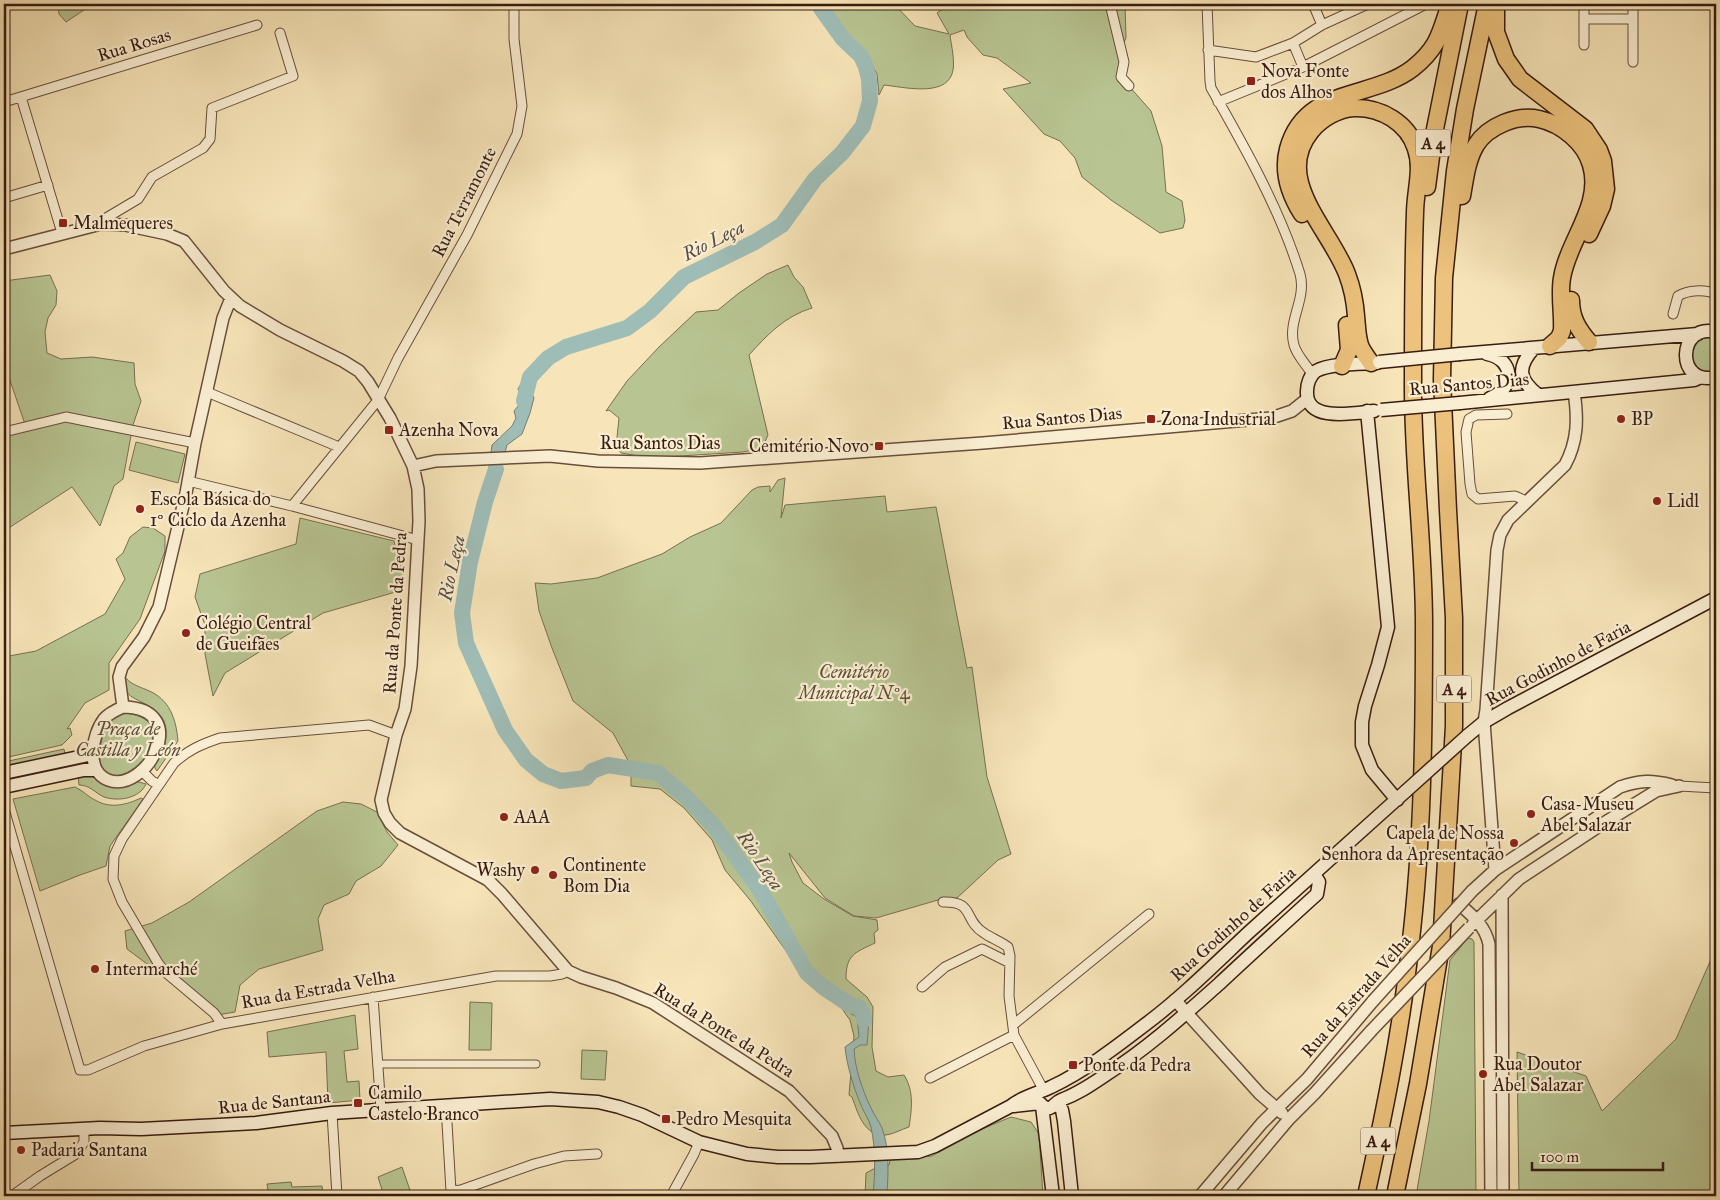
<svg xmlns="http://www.w3.org/2000/svg" width="1720" height="1200" font-family="'IM FELL Great Primer',serif">
<style>
.green{fill:#b8c592;stroke:#787052}
.water{fill:#9fbdb7;stroke:#767d75}
.lines{fill:none;stroke-linecap:round;stroke-linejoin:round}
.river{stroke:#9fbdb7;stroke-width:16}
.pedestrian-casing{stroke:#684e3b;stroke-width:9}
.minor-casing{stroke:#684e3b;stroke-width:11}
.tertiary-casing{stroke:#684e3b;stroke-width:14}
.secondary-casing{stroke:#381c11;stroke-width:15}
.motorway-casing{stroke:#381c11;stroke-width:19}
.pedestrian{stroke:#faeed2;stroke-width:7}
.minor{stroke:#faeed2;stroke-width:9}
.tertiary{stroke:#faeed2;stroke-width:11}
.secondary{stroke:#faeed2;stroke-width:12}
.motorway{stroke:#ecc27c;stroke-width:16}
.tertiary-bridge-casing{stroke:#684e3b;stroke-width:14;stroke-linecap:butt}
.secondary-bridge-casing{stroke:#381c11;stroke-width:15;stroke-linecap:butt}
.tertiary-bridge{stroke:#faeed2;stroke-width:11}
.secondary-bridge{stroke:#faeed2;stroke-width:12}
.poi-dot{fill:#8f2418;stroke:#faeed2;stroke-width:2}
.labels{text-anchor:middle;stroke-width:4.5;stroke-linejoin:round;paint-order:stroke}
.shield{fill:#faeed2;stroke:#725b4b;stroke-width:1}
.shield-label{font-size:16px;font-weight:bold;fill:#381c11}
.street-label{font-size:18px;fill:#381c11;stroke:#faeed2}
.poi-label{font-size:18px;fill:#381c11;stroke:#faeed2;text-anchor:start}
.park-label{font-size:18px;font-style:italic;fill:#5e4f38;stroke:#faeed2}
.water-label{font-size:19px;font-style:italic;fill:#574c43;stroke:#faeed2}
</style>
<rect width="100%" height="100%" fill="#f7e5b9"/>
<filter id="stains"><feTurbulence type="fractalNoise" baseFrequency=".004" numOctaves="4"/><feColorMatrix values="0 0 0 0 .2 0 0 0 0 .09 0 0 0 0 .02 0 0 0 .5 -.17"/></filter>
<radialGradient id="worn" r=".72"><stop offset=".6" stop-color="#630" stop-opacity="0"/><stop offset="1" stop-color="#630" stop-opacity=".3"/></radialGradient>
<path class="green" d="M58,4h35l-27,18 -7,-8z
M826,4h68l21,22 34,8 -12,-21 7,-5 -2,-4h183l1,34 -5,12v27l30,34 11,35 4,46 16,9 3,19 -2,8 -23,5 -49,-33 -29,-23 -7,-19 -15,-17 -16,-7 -41,-45 28,-6 -34,-25 -14,-3 -16,-18 -3,-7 -14,5c1,9 6,29 2,39 -8,23 -49,13 -68,11l-5,10 -2,-21 -11,-19 -34,-39z
M788,265l6,12 9,10 9,21c-27,8 -45,27 -63,47l19,80 -6,13 -19,4 -94,6 -28,-5 -5,-6 3,-29 -10,-8 -3,1 21,-30 32,-34 37,-35 22,-2 21,-17 28,-19z
M50,275l7,16 -1,14 -8,13 -3,14 2,21 14,6 31,-2 42,6 1,21 6,17 -8,24 -10,54 -9,7 -14,40 -28,-39 -68,44v-94l23,-7 -23,-67v-82z
M1704,337h12v35c-25,3 -35,-24 -12,-35z
M136,442l49,12 -7,29 -49,-13z
M785,478l-4,40 4,-13 100,-9 2,16 49,-5 31,161 5,-1 15,110 24,77 -13,6 -41,38 -19,2 -62,18 -22,-2 -29,-18 -36,-45 3,9 11,21 21,16 29,17 24,4 1,10 -4,3 1,10c-21,10 -29,12 -29,36l21,18 6,10 -1,40 4,24 12,6 16,-2c10,16 8,33 5,52 -7,2 -15,7 -23,8 -22,2 -28,-22 -34,-38l-3,-2 5,-59 -4,-16 -12,-17 -10,-14 -19,-11 -18,-20 -41,-58 -25,-30 -13,-30 -28,-32 -24,-19 -29,-3v-20l-18,-33 -40,-32 -21,-53 -13,-37 -4,-28 16,1 46,-6 65,-24 28,-17 31,-14 31,-33 6,-3 12,-1v6l8,-12z
M300,518l94,23 9,35 -4,15 -76,22 -98,60 -12,23 -8,-42v-29l-10,-28 5,-23 96,-30z
M143,527l10,1 12,8v15l-25,68 -31,44v27l-24,13 -18,26 3,-1 2,7 -10,10 -58,13v-101l32,-6 69,-37 20,-35 -9,-20 7,-6 7,-16z
M124,675c5,9 14,11 23,15 23,9 29,29 31,51l-21,30c-2,-3 -3,-4 -2,-7 1,-3 4,-6 6,-10 5,-9 7,-24 3,-33 -10,-20 -36,-19 -40,-34 -1,-4 0,-8 0,-12z
M125,713c69,8 -6,90 -24,53 -4,-9 1,-37 8,-44 4,-5 10,-7 16,-9z
M64,749l1,5 -61,13v-5z
M89,774l31,12 19,-4 7,2c-6,14 -27,18 -42,13 -9,-4 -14,-12 -25,-12l-1,-10z
M75,787c10,5 12,9 20,13 15,9 31,5 46,-2l2,1 -33,47 -4,20 -26,9 -40,16 -27,-92z
M343,802l18,2 16,8 10,20 11,13 -17,21 -25,15 -7,13 -25,11 -6,14 5,31 -64,19 -19,16 -5,27 -18,3 -16,-7 -30,-33 -20,-8 -24,-18 -2,-18 27,-8 37,-21 128,-91z
M1468,938l4,1 2,3 2,254h-60l13,-75 21,-161z
M1716,948v248h-197l-2,-144 69,24 16,35 74,-72z
M470,1002l22,1 -1,47h-22z
M355,1015l3,34 -14,2 3,31 12,-1 1,19 -32,3 -2,-51 -57,5 -2,-25z
M582,1050l25,1 -2,29 -24,-1z
M1011,1117l20,5 8,12 4,62h-178l1,-23 15,-8h8l1,-5 42,-4 38,-22z
M402,1167l10,29h-28l-6,-19z
M291,1182l1,5 30,-1 1,10h-54l-2,-12z"/>
<path class="water" d="M524,378l7,1 -2,11 2,1 3,7 -4,15 -8,21 -15,11 -12,45h-9l6,-45 20,-19 4,-8 -2,-7 9,-11 -5,-11z
M854,1000l14,8 1,13 -2,24h-7l-6,4c1,20 8,40 17,59 3,7 8,13 11,20 8,22 6,45 5,68h-14c2,-23 3,-46 -2,-69 -2,-8 -8,-16 -11,-24 -7,-18 -13,-37 -15,-56l14,-10 -2,-20 -6,-3z"/>
<g class="lines">
<path class="river" d="M524,401l6,-24 18,-19 18,-11 61,-19 23,-17 34,-34 71,-35 27,-17 33,-46 27,-26 21,-27 7,-25 -1,-22 -3,-12 -5,-11 -18,-17 -25,-35
M496,469l-11,33 -15,60 -8,51 4,30 39,87 21,30 17,14 18,7 25,-3 6,-7 16,-6 50,8 27,23 28,29 47,65 47,83 16,14 27,18 9,2 4,7 1,6"/>
<defs>
<path id="pedestrian" d="M377,1064h159"/>
<path id="minor" d="M1110,4l14,58 -3,15 8,9
M1207,4l3,77 1,7c33,58 69,121 89,186 7,25 -13,47 -6,71 3,11 12,19 18,29
M1313,4l9,21
M1584,19h49
M1293,43l29,-18 46,-21
M1584,45v-41
M1208,50l48,7 37,-14 10,24
M1633,62v-58
M21,97l41,136
M4,102l253,-77
M1218,102l85,-35 123,-63
M4,198l44,-13
M101,224l5,-6 32,-19 14,-22 51,-29 7,-9 2,-31 81,-32 -13,-43
M1673,314l5,-18c10,-6 27,-7 38,-2
M207,392l132,55
M1507,414l-31,1 -7,4 -3,13 4,52 2,10 6,5 37,-3 11,5
M4,432l62,-15 129,26
M188,481l104,25 126,34
M292,506l86,-106 20,-42 69,-123 50,-101 5,-28 -8,-67v-35
M141,770l11,11 7,4
M1679,786l37,2
M4,809l76,261h8l56,-24 78,-22 274,-48h54l12,-2 6,-3
M943,902c32,-1 20,18 41,31 7,5 16,8 24,14l2,9 -1,40 5,39 29,54
M922,987l23,-20 37,-18 28,14
M373,997l8,113
M222,1024l-8,-11 -50,-42 -6,-8 -36,-61 -9,-23 1,-23 8,-17 52,-76c14,-13 28,-19 46,-25l149,-13 27,10
M1013,1025l136,-111
M930,1078l84,-43
M446,1106l5,85 10,-1 73,-26 30,-8 33,-2
M332,1113l5,83
M12,1196l28,-20 36,-22 8,-12v-14
M671,1196l23,-42 5,-12"/>
<path id="tertiary" d="M4,249l97,-25 24,1 42,9 17,7 40,50 16,15 40,24 63,31 16,10 9,11 22,36 23,48 5,23 1,32 -8,145 -6,43 -9,26 -15,65 3,13 6,10 10,10 88,47 14,14 66,77 13,6 35,11 37,15 136,88 43,45 5,12 1,8
M413,466l23,-5 114,-5 48,5 102,2 283,-20 288,-25 21,-7 15,-12
M123,707l-4,-30 3,-10 22,-30 15,-30 27,-114 9,-50 28,-125 8,-20
M123,707c71,1 23,88 -15,73 -23,-9 -16,-45 -4,-61 5,-6 12,-9 19,-12z
M1495,870l-11,-148 2,-12 11,-160 3,-15 8,-15 57,-55c13,-24 13,-47 9,-73
M1472,891l23,-21 125,-83c20,-7 32,-7 52,-2
M1502,895l1,301
M1459,904c14,12 26,22 30,40l2,252
M1473,924l46,-45 85,-56 52,-32 23,-5
M1175,1000l85,94 22,19
M1200,1196l62,-73 45,-44 66,-78
M1224,1196l65,-77 26,-26 56,-62"/>
<path id="secondary" d="M1716,332c-39,-10 -41,55 0,45
M1534,348c-17,19 -16,31 4,47
M1460,354l238,-20
M1487,354c27,5 29,34 3,44
M1460,403l234,-23 7,-3
M1367,411l21,216 -10,38 -13,41 -3,16v23l10,25 25,30
M1374,411c-20,2 -69,12 -67,-20 0,-7 3,-16 9,-20 15,-8 44,-7 61,-8
M1467,736l17,-14 24,-14 208,-110
M4,773l89,-19
M4,787l80,-17h11
M1058,1103l4,7 2,11 8,75
M1014,1106l26,-3c11,12 13,0 21,-3 17,-6 31,-16 46,-26 41,-26 76,-58 112,-90 32,-30 65,-60 98,-90l2,-12 -5,-8
M1042,1106l11,90
M4,1133l96,-5 41,1 78,-4 37,-2 76,-10 218,-14 48,3 21,5 23,8 57,27 48,12 31,3h32l108,-5 17,-6 76,-40c10,-9 28,-13 40,-19 34,-16 65,-40 95,-63 36,-27 69,-60 102,-91 53,-48 106,-95 158,-142"/>
<path id="motorway" d="M1496,4v28l10,27 14,20 65,50 14,21 4,11 3,28 -4,17 -13,28
M1427,187l7,-53 26,-130
M1462,196c3,-17 5,-36 14,-51 12,-19 41,-31 63,-26 23,5 46,24 52,46 12,40 -23,75 -29,113 -3,17 1,35 0,53l-3,7 -9,8
M1302,214c-12,-19 -20,-42 -14,-65 17,-63 84,-49 125,-81 26,-21 27,-35 37,-64
M1571,300c0,18 7,29 18,42
M1342,366l7,-16 -2,-25
M1366,1196c18,-82 35,-164 44,-248 13,-107 14,-216 14,-324 0,-82 -12,-163 -11,-245 0,-55 0,-111 2,-166 0,-21 8,-44 1,-64 -8,-26 -35,-42 -62,-41 -16,1 -32,10 -43,23 -39,48 19,98 36,143 5,13 8,28 9,42 1,9 1,20 4,29 2,6 7,12 11,18
M1395,1196l23,-112 23,-138 13,-220v-108l-6,-108 -6,-131 2,-101 11,-107 10,-62 22,-105"/>
</defs>
<use href="#pedestrian" class="pedestrian-casing"/>
<use href="#minor" class="minor-casing"/>
<use href="#tertiary" class="tertiary-casing"/>
<use href="#secondary" class="secondary-casing"/>
<use href="#motorway" class="motorway-casing"/>
<use href="#pedestrian" class="pedestrian"/>
<use href="#minor" class="minor"/>
<use href="#tertiary" class="tertiary"/>
<use href="#secondary" class="secondary"/>
<use href="#motorway" class="motorway"/>
<defs>
<path id="tertiary-bridge" d="M1373,1001l99,-110
M1371,1031l98,-103"/>
<path id="secondary-bridge" d="M1379,362l81,-8
M1381,410l79,-7
M1406,791l61,-55"/>
</defs>
<use href="#tertiary-bridge" class="tertiary-bridge-casing"/>
<use href="#secondary-bridge" class="secondary-bridge-casing"/>
<use href="#tertiary-bridge" class="tertiary-bridge"/>
<use href="#secondary-bridge" class="secondary-bridge"/>
</g>
<g class="poi-dot">
<rect x="1246" y="76" width="10" height="10" rx="2.5"/>
<rect x="58" y="218" width="10" height="10" rx="2.5"/>
<rect x="1146" y="414" width="10" height="10" rx="2.5"/>
<circle cx="1621" cy="419" r="5"/>
<rect x="384" y="425" width="10" height="10" rx="2.5"/>
<rect x="874" y="441" width="10" height="10" rx="2.5"/>
<circle cx="1657" cy="501" r="5"/>
<circle cx="140" cy="509" r="5"/>
<circle cx="186" cy="633" r="5"/>
<circle cx="1531" cy="814" r="5"/>
<circle cx="504" cy="817" r="5"/>
<circle cx="1514" cy="843" r="5"/>
<circle cx="535" cy="870" r="5"/>
<circle cx="553" cy="875" r="5"/>
<circle cx="95" cy="969" r="5"/>
<rect x="1068" y="1060" width="10" height="10" rx="2.5"/>
<circle cx="1483" cy="1074" r="5"/>
<rect x="353" y="1098" width="10" height="10" rx="2.5"/>
<rect x="661" y="1114" width="10" height="10" rx="2.5"/>
<circle cx="21" cy="1150" r="5"/>
</g>
<g class="labels">
<g class="shield">
<rect x="1415.5" y="129.5" width="35" height="27" rx="4"/>
<rect x="1436.5" y="675.5" width="35" height="27" rx="4"/>
<rect x="1360.5" y="1127.5" width="35" height="27" rx="4"/>
</g>
<g class="shield-label">
<text x="1433" y="149">A 4</text>
<text x="1454" y="695">A 4</text>
<text x="1378" y="1147">A 4</text>
</g>
<g class="street-label">
<text transform="translate(134 45) rotate(-17)" y="6">Rua Rosas</text>
<text transform="translate(464 202) rotate(-63)" y="6">Rua Terramonte</text>
<text transform="translate(1469 384) rotate(-5)" y="6">Rua Santos Dias</text>
<text transform="translate(1062 418) rotate(-5)" y="6">Rua Santos Dias</text>
<text x="660" y="449">Rua Santos Dias</text>
<text transform="translate(395 613) rotate(-86)" y="6">Rua da Ponte da Pedra</text>
<text transform="translate(1558 663) rotate(-28)" y="6">Rua Godinho de Faria</text>
<text transform="translate(1233 924) rotate(-42)" y="6">Rua Godinho de Faria</text>
<text transform="translate(318 989) rotate(-10)" y="6">Rua da Estrada Velha</text>
<text transform="translate(1356 996) rotate(-49)" y="6">Rua da Estrada Velha</text>
<text transform="translate(724 1030) rotate(32)" y="6">Rua da Ponte da Pedra</text>
<text transform="translate(274 1102) rotate(-6)" y="6">Rua de Santana</text>
</g>
<g class="poi-label">
<text x="1261" y="77">Nova Fonte<tspan x="1261" dy="21">dos Alhos</tspan></text>
<text x="73" y="229">Malmequeres</text>
<text x="1161" y="425">Zona Industrial</text>
<text x="1631" y="425">BP</text>
<text x="399" y="436">Azenha Nova</text>
<text x="869" y="452" text-anchor="end">Cemitério Novo</text>
<text x="150" y="505">Escola Básica do<tspan x="150" dy="21">1º Ciclo da Azenha</tspan></text>
<text x="1667" y="507">Lidl</text>
<text x="196" y="629">Colégio Central<tspan x="196" dy="21">de Gueifães</tspan></text>
<text x="1541" y="810">Casa-Museu<tspan x="1541" dy="21">Abel Salazar</tspan></text>
<text x="514" y="823">AAA</text>
<text x="1504" y="839" text-anchor="end">Capela de Nossa<tspan x="1504" dy="21">Senhora da Apresentação</tspan></text>
<text x="563" y="871">Continente<tspan x="563" dy="21">Bom Dia</tspan></text>
<text x="525" y="876" text-anchor="end">Washy</text>
<text x="105" y="975">Intermarché</text>
<text x="1493" y="1070">Rua Doutor<tspan x="1493" dy="21">Abel Salazar</tspan></text>
<text x="1083" y="1071">Ponte da Pedra</text>
<text x="368" y="1099">Camilo<tspan x="368" dy="21">Castelo Branco</tspan></text>
<text x="676" y="1125">Pedro Mesquita</text>
<text x="31" y="1156">Padaria Santana</text>
</g>
<g class="park-label">
<text x="854" y="678">Cemitério<tspan x="854" dy="21">Municipal Nº4</tspan></text>
<text x="128" y="735">Praça de<tspan x="128" dy="21">Castilla y León</tspan></text>
</g>
<g class="water-label">
<text transform="translate(713 240) rotate(-27)" y="7">Rio Leça</text>
<text transform="translate(451 568) rotate(-78)" y="7">Rio Leça</text>
<text transform="translate(761 860) rotate(56)" y="7">Rio Leça</text>
</g>
</g>
<rect width="1720" height="1200" fill="none" stroke="#f7e5b9" stroke-width="20"/>
<rect x="5" y="5" width="1710" height="1190" fill="none" stroke="#381c11" stroke-width="2.5"/>
<rect x="10" y="10" width="1700" height="1180" fill="none" stroke="#381c11"/>
<path d="M1532 1162v8h131v-8" fill="none" stroke="#381c11" stroke-width="2.5"/>
<text x="1540" y="1162" font-size="15" fill="#381c11" stroke="#faeed2" stroke-width="4" paint-order="stroke">100 m</text>
<rect width="100%" height="100%" filter="url(#stains)"/>
<rect width="100%" height="100%" fill="url(#worn)"/>
</svg>
